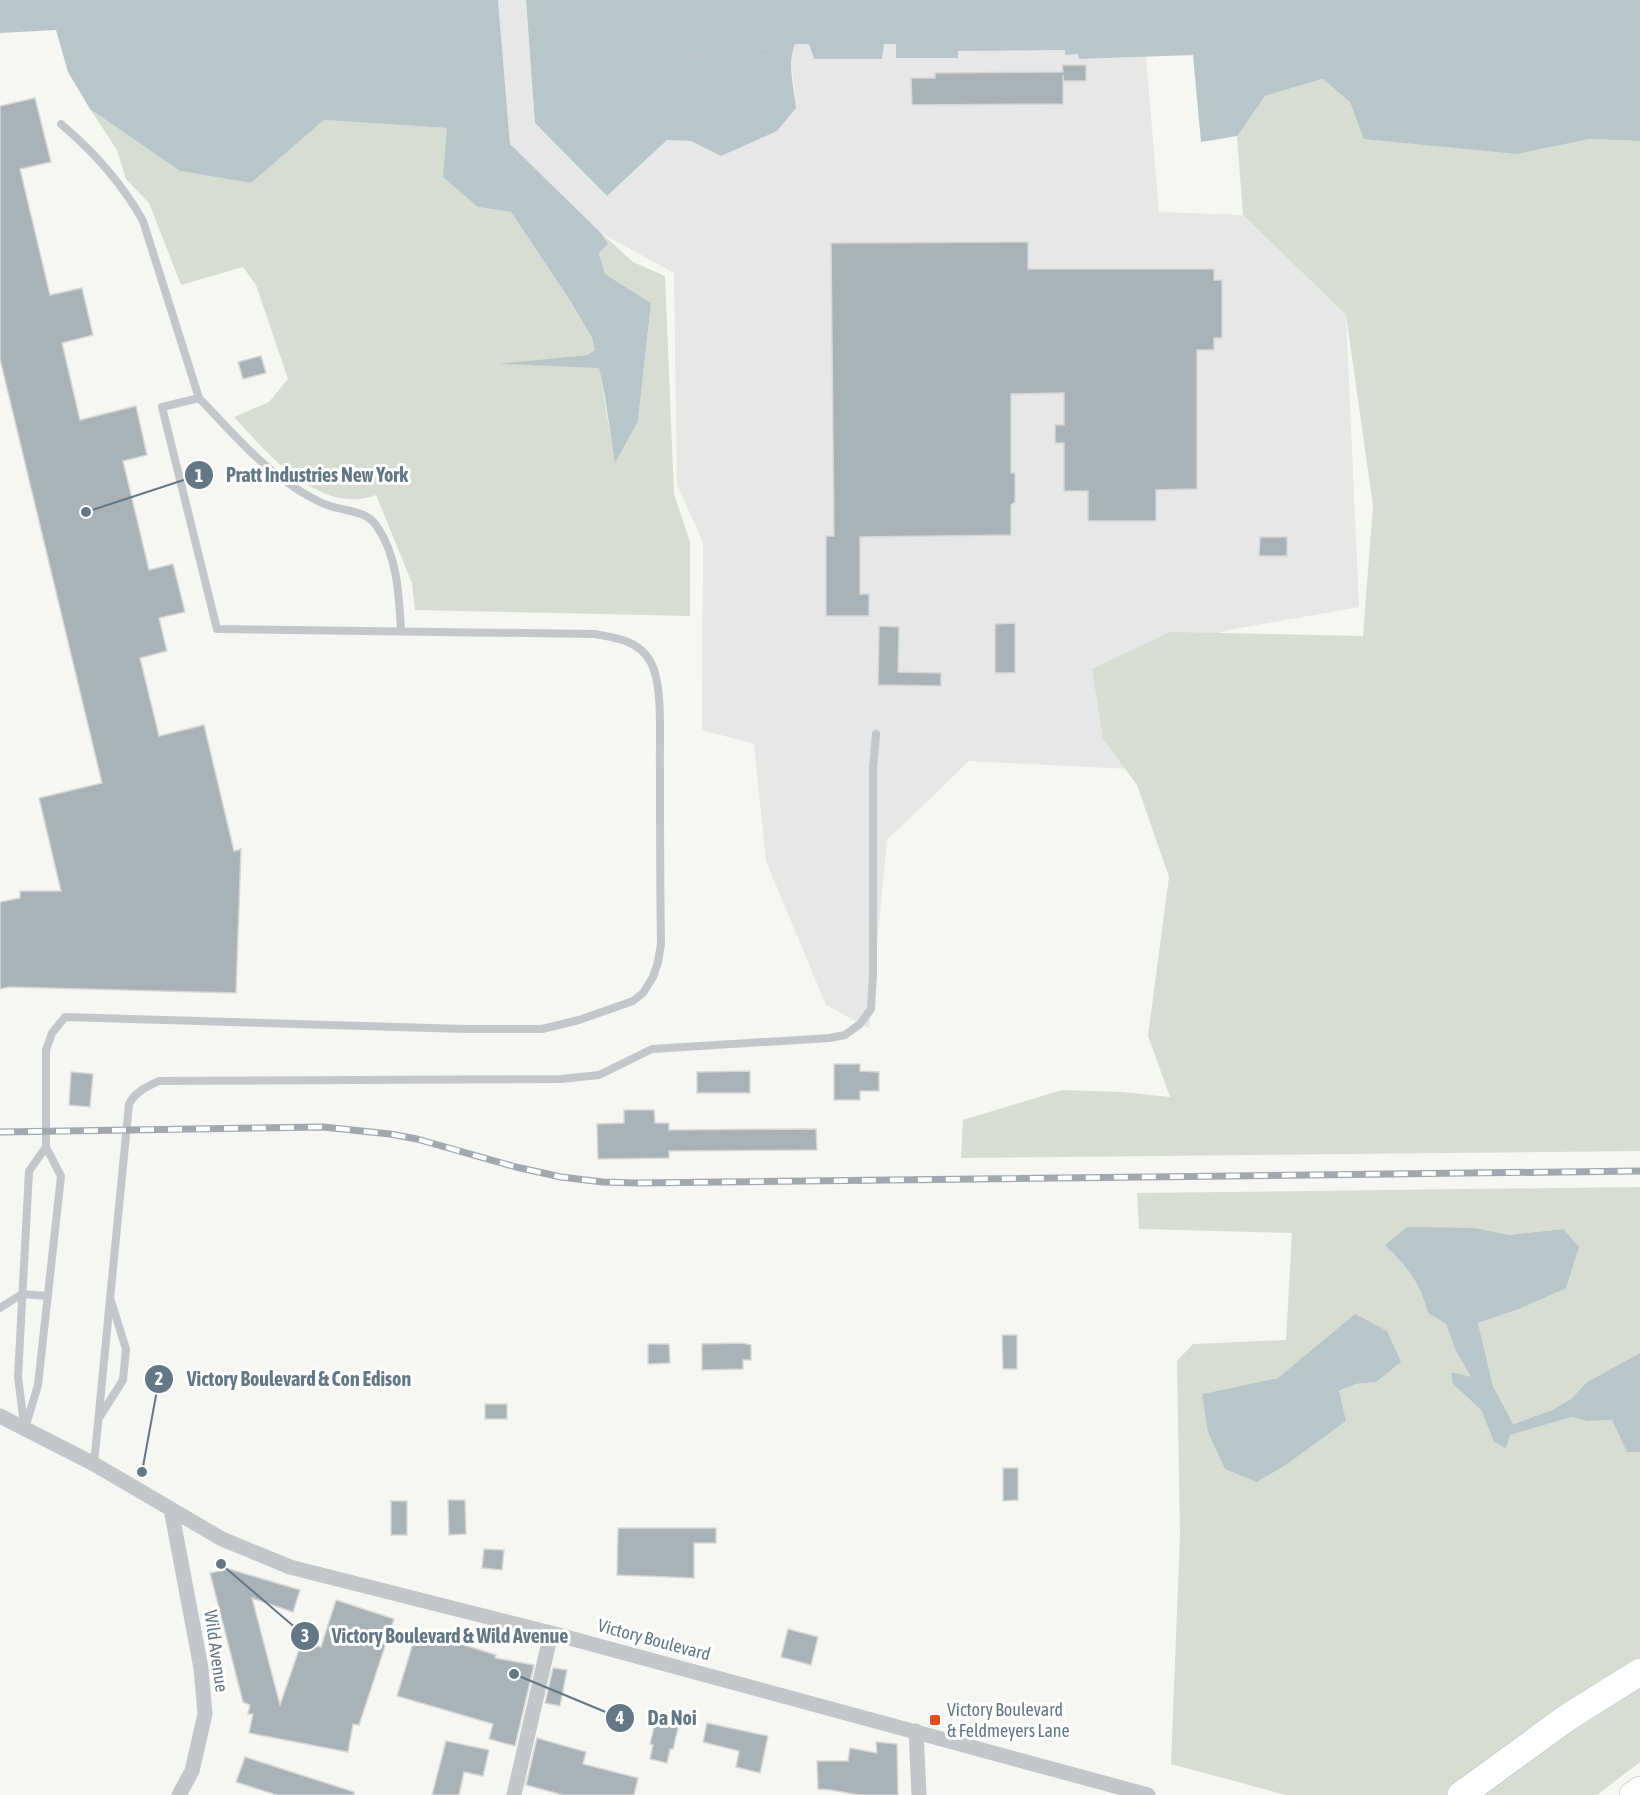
<svg xmlns="http://www.w3.org/2000/svg" width="1640" height="1795" font-family="'Asap Condensed',sans-serif">
<style>
.built{fill:#e6e7e6}
.green{fill:#d7ddd3;fill-rule:evenodd}
.water{fill:#b8c6c9}
.building{fill:#a9b2b7;stroke:#d7d7d5;stroke-width:1.5}
.lines{fill:none;stroke-linecap:round;stroke-linejoin:round}
.motorway-casing{stroke:#b6b9bc;stroke-width:28}
.path{stroke:#bdbfc1;stroke-width:3;stroke-dasharray:3 3;stroke-linecap:butt}
.service{stroke:#c3c7ca;stroke-width:8}
.minor{stroke:#c3c7ca;stroke-width:15}
.motorway{stroke:#fff;stroke-width:27}
.rail-casing{stroke:#a1a9ae;stroke-width:7}
.rail{stroke:#fff;stroke-width:4.5;stroke-dasharray:14;stroke-linecap:butt}
.poi-dot{fill:#e64b22;stroke:#fff;stroke-width:2}
.labels{text-anchor:middle;stroke-width:6;stroke-linejoin:round;paint-order:stroke}
.street-label{font-size:18px;fill:#647784;stroke:#fff}
.poi-label{font-size:18px;fill:#647784;stroke:#fff;text-anchor:start}
.leader{fill:none;stroke:#647784;stroke-width:2}
.callout-dot{fill:#647784;stroke:#fff;stroke-width:2}
.mark-label{font-size:18px;text-anchor:middle;font-weight:bold;fill:#fff}
.callout-label{font-size:20px;text-anchor:middle;font-weight:bold;fill:#647784;stroke:#fff;stroke-width:6;stroke-linejoin:round;paint-order:stroke}
</style>
<rect width="100%" height="100%" fill="#f6f6f2"/>
<path class="built" d="M498,0h28l9,123 72,73 60,-56 24,1 30,15 75,-48 -4,-37v-20l3,-7h14l5,15h68l1,-15h13l1,14 61,-1 -1,-6 108,-1 13,4 1,5 67,-2 13,155 84,3 103,100 13,292 -125,22 -123,32 20,108 -162,-8 -82,79 -18,188 -43,-23 -60,-144 -12,-117 -52,-14 1,-188 -26,-57 -3,-212 -73,-40 -91,-89z"/>
<path class="green" d="M1324,79l26,23 167,52 73,-15 50,2v1010l-679,7 2,-38 99,-30 60,2 48,5 -22,-61 21,-159 -32,-92 -34,-46 -11,-70 78,-37 193,4 10,-130 -27,-191 -103,-100 -6,-80 28,-39z
M90,109l90,62 71,12 73,-63 124,8 30,79 33,5 60,90 21,36 3,12 -8,5 -81,9 93,3 16,95 23,-42 13,-117 -46,-29 -6,-21 9,-9 -7,-11 32,29 32,14 9,218 16,48v74l-275,-6 -3,-27 -36,-88c-56,21 -108,-41 -142,-78l35,-15 19,-23 -32,-94 -13,-18 -62,18 -32,-82 -23,-24 -9,-29z
M1640,1187v166l-53,29 -16,17 -19,11 -40,14 -19,-38 -15,-63 41,-14 44,-80 -54,6 -34,-7 -89,17c22,23 33,37 42,68l18,11 9,25 17,28 -19,7 28,26 13,32 16,-7 62,-18 15,4 25,-1 15,31 13,1v207l-38,20 -99,71 -56,45h-161l-115,-31 9,-229 -3,-174 16,-17 93,-4 6,-107 -153,-4 -2,-36zM1278,1378l98,4 -20,2 -18,8 8,29 -60,44 -29,17 -55,-88z
M1640,1688v74l-43,33h-116l61,-45z"/>
<path class="water" d="M0,0h498l12,144 91,89 7,11 -9,9 6,21 46,29 -13,118 -23,42 -10,-66 -6,-29 -100,-4 88,-9 8,-5 -3,-12 -21,-36 -60,-90 -33,-5 -35,-30 4,-49 -123,-8 -73,63 -71,-12 -90,-62 -22,-37 -12,-42 -56,3z
M526,0h1114v141l-50,-2 -73,15 -153,-15 -14,-37 -27,-23 -58,17 -28,40 -36,6 -8,-87 -114,4 -1,-5 -13,1v-5l-107,1v7h-62v-14h-12l-2,15h-68l-5,-15h-14c-8,19 -1,44 1,64l-19,23 -56,25 -30,-15 -24,-1 -60,56 -72,-73z
M1407,1227l68,1 34,7 54,-6 16,18 -13,41 -47,21 -41,14 15,63 20,38 39,-14 19,-11 16,-17 53,-29v99h-13l-15,-32 -25,1 -15,-4 -62,18 -4,13 -12,-6 -13,-32 -28,-26 -2,-12 20,5 -16,-28 -9,-25 -18,-11c-9,-32 -20,-45 -43,-68z
M1355,1314l32,17 14,31 -25,20 -20,2 -17,7 7,30 -60,44 -29,17 -32,-13 -17,-37 -6,-38 76,-16z"/>
<path class="building" d="M1062,65h24v16h-23v-6v29l-151,1 -1,-27h24v-5l128,-1z
M35,98l16,64 -31,7 30,126 32,-7 11,47 -31,8 18,77 56,-14 11,49 -24,6 26,109 24,-6 12,48 -26,6 8,33 -27,7 19,78 45,-11 30,126 7,-2 -5,144 -227,-6 -9,2v-87l20,-4v-7h41l-22,-93 63,-15 -102,-424v-253z
M1028,242v27h186v11h8v58h-8v12h-17v139l-41,1v31h-68v-30h-24v-48h-9v-18h9v-32l-53,1v79h4v29l-4,3v30l-151,2v57h9v22h-43v-80h8l-3,-293z
M261,356l5,17 -23,6 -5,-17z
M1260,537h27v19h-28z
M1015,623v50h-20v-49z
M879,626l20,1 -1,45 43,1v13l-63,-1z
M834,1064h26v7l19,1v19h-19v9h-26z
M750,1071v22h-53v-21z
M71,1072l22,2 -3,33 -21,-2z
M624,1110h30l1,13h14v7l147,-1 1,21 -148,1v7l-71,1 -1,-35 27,-1z
M1002,1335h15v34h-14z
M742,1343l9,2v15h-8v9l-41,1v-26z
M648,1344h21l1,19 -22,1z
M485,1404h22v15h-22z
M1003,1468h15v32l-15,1z
M448,1500h17l1,34 -17,1z
M391,1501h16v34h-16z
M618,1528h98v15h-22v35l-77,-3z
M484,1549l20,1 -2,20 -20,-2z
M229,1569l71,21 -7,22 -41,-14 28,107 22,-64 19,6 15,-47 58,19 -35,106 -6,-1 -5,28 -99,-19 4,-19h-5l2,-9 -7,-3 -33,-129z
M788,1629l30,8 -7,28 -30,-8z
M417,1630l79,25 -1,3 39,7 -19,81 -26,-7 4,-15 -96,-28z
M553,1668l14,2 -7,36 -15,-3z
M658,1711l23,5 -8,33h-3l-3,14 -17,-4 3,-14 -3,-1z
M707,1723l61,13 -8,37 -24,-6 3,-16 -36,-9z
M537,1738l49,14 -3,12 55,14 -4,17h-71l-37,-10z
M446,1741l43,9 -6,26 -19,-4 -5,23h-27z
M876,1742l21,2 1,51h-39l-28,-5 -13,-1 -1,-28h31l2,-13 27,5z
M245,1757l109,35v3h-77l-41,-13z"/>
<g class="lines">
<defs>
<path id="motorway" d="M1461,1795l107,-78 72,-45
M1633,1795l7,-5"/>
</defs>
<use href="#motorway" class="motorway-casing"/>
<path class="path" d="M681,54l111,-3"/>
<path class="service" d="M61,124c33,28 61,59 82,97l56,177
M0,1308l22,-14 26,2
M99,1418l24,-38 3,-31 -15,-48
M24,1424l-6,-47 11,-206 17,-24
M25,1428l13,-43 23,-209 -15,-29v-97l6,-17 13,-16 400,12h77l37,-9 54,-19 10,-8 10,-16 5,-15 3,-18c-1,-58 -1,-116 -1,-174 -1,-28 4,-86 -10,-109 -12,-21 -34,-23 -55,-27l-378,-5 -55,-222 37,-9c31,32 60,67 98,91 10,6 22,14 33,17 18,6 37,4 48,22 20,30 21,69 23,103
M94,1464l35,-360c6,-12 17,-17 30,-23l402,-2 38,-4 53,-26 178,-11 15,-3 15,-11 11,-15 2,-35v-206l3,-34"/>
<path class="minor" d="M0,1416l94,48 128,75 68,28 261,66 597,162
M171,1509l30,159 4,46 -13,57 -13,24
M916,1731l3,64
M514,1795l37,-162"/>
<use href="#motorway" class="motorway"/>
<defs>
<path id="rail" d="M0,1132l323,-5 67,7 27,5 99,28 45,10 42,5 35,1 1002,-12"/>
</defs>
<use href="#rail" class="rail-casing"/>
<use href="#rail" class="rail"/>
</g>
<rect class="poi-dot" x="929" y="1714" width="12" height="12" rx="3"/>
<g class="labels">
<g class="street-label">
<text transform="translate(654 1640) rotate(15)" y="6">Victory Boulevard</text>
<text transform="translate(216 1651) rotate(82)" y="6">Wild Avenue</text>
</g>
<g class="poi-label">
<text x="947" y="1716">Victory Boulevard<tspan x="947" dy="21">&amp; Feldmeyers Lane</tspan></text>
</g>
</g>
<path class="leader" d="M86 512L199 475M142 1472L159 1379M221 1564L305 1636M514 1674L620 1718"/>
<g class="callout-dot">
<circle cx="86" cy="512" r="6"/>
<circle cx="142" cy="1472" r="6"/>
<circle cx="221" cy="1564" r="6"/>
<circle cx="514" cy="1674" r="6"/>
<circle cx="199" cy="475" r="15"/>
<circle cx="159" cy="1379" r="15"/>
<circle cx="305" cy="1636" r="15"/>
<circle cx="620" cy="1718" r="15"/>
</g>
<g class="mark-label">
<text x="199" y="482">1</text>
<text x="159" y="1385">2</text>
<text x="305" y="1642">3</text>
<text x="620" y="1724">4</text>
</g>
<g class="callout-label">
<text x="317" y="482">Pratt Industries New York</text>
<text x="299" y="1386">Victory Boulevard &amp; Con Edison</text>
<text x="450" y="1643">Victory Boulevard &amp; Wild Avenue</text>
<text x="672" y="1725">Da Noi</text>
</g>
</svg>
